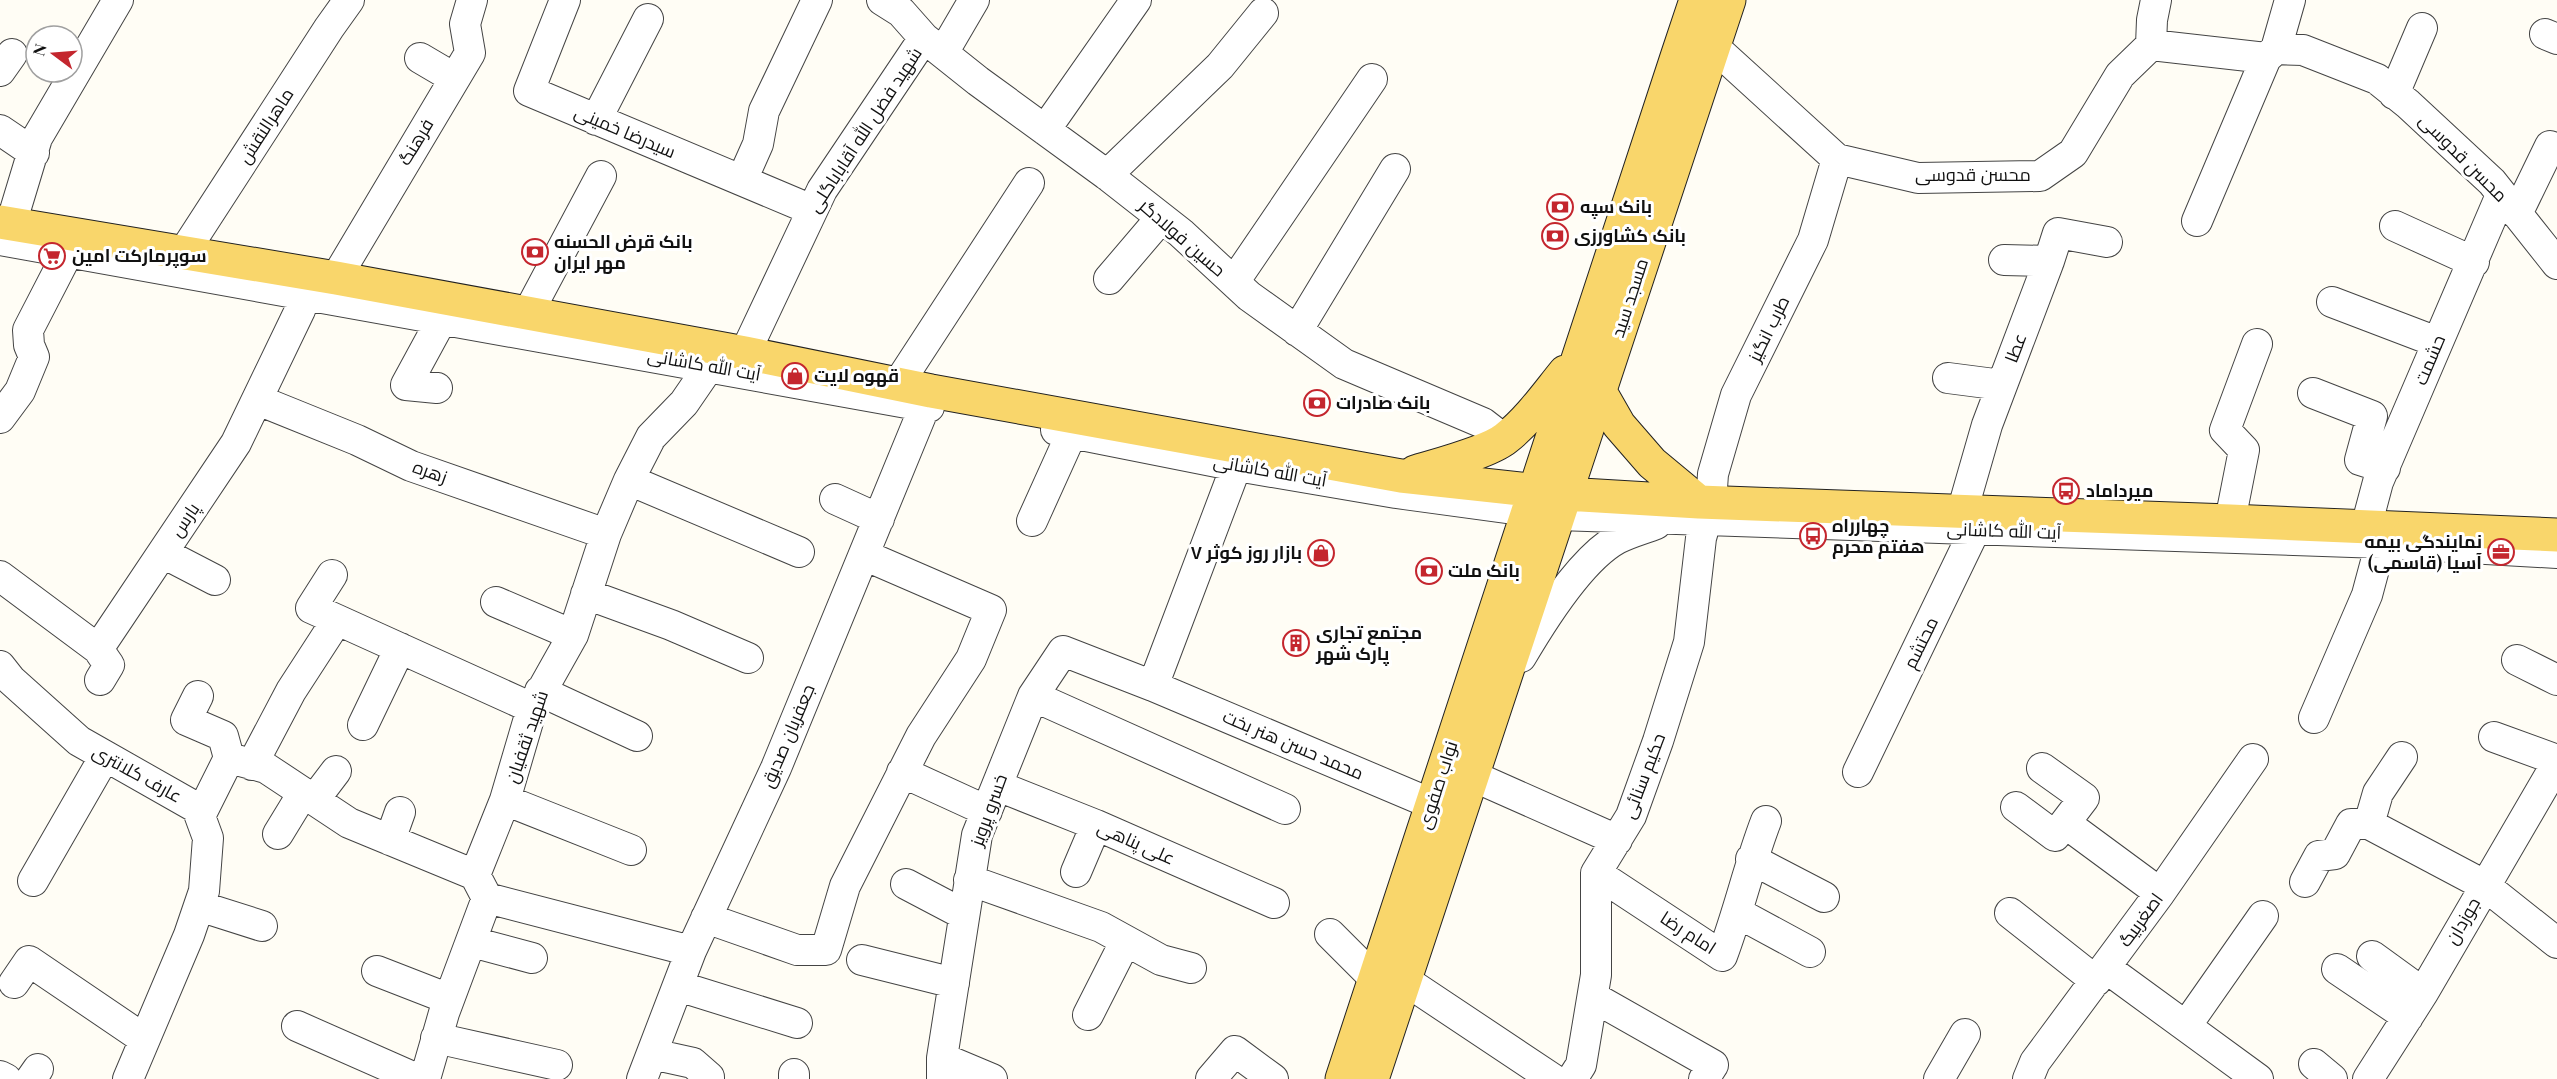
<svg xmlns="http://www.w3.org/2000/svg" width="2557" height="1079" font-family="'Playfair Display',Cairo,serif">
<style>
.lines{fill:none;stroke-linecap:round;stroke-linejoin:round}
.minor-casing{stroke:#444;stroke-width:32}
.major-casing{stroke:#222;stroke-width:35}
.minor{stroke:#fff;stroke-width:30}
.major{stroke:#f9d66b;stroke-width:33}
.labels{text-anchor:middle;stroke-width:6;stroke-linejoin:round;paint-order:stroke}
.street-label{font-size:18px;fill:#111;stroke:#fff}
.poi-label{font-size:18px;font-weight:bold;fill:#111;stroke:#fff;text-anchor:start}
</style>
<rect width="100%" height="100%" fill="#fffdf5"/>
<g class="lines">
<defs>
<path id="minor" d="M565,0l-36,91 283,119
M882,0l19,12 23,26 54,43 129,94 74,58 68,63 95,68 139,59 22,17
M2545,34l12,5
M2151,45l1,-25 4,-20
M1714,47l123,112 81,19 122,-2 33,-23 47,-78 31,-30 115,13 10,-9 27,1 74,29 31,25 84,78 65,82
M2276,49l14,-49
M943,53l31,-53
M420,58l34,20
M0,71l12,-17
M2394,94l28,-66
M596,120l52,-101
M0,130l34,23
M1045,130l91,-130
M1107,175l113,-109 43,-53
M742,180l16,-36 6,-33 53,-111
M2517,214l33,-68
M2197,221l69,-163
M11,224l26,-86 81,-138
M2395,226l79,36
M0,240l929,167
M184,252l145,-224 20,-28
M2004,260l45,1
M336,278l134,-225 -5,-29 7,-24
M1109,279l52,-61
M1234,282l138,-203
M2332,302l105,40
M527,315l74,-139
M1297,331l98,-162
M745,353l77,-163 102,-152
M1948,378l54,7
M898,384l131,-201
M437,388l-31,-3 44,-81
M2313,393l59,23 -12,44 25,8
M258,400l99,40 54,26 195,68
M0,418l20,-27 14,-34 -5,-12 -1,-15 48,-93
M1056,430l181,36 159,27 162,22 823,28 176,10
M629,480l170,72
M835,499l44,20
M1962,512l25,-87 62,-164 9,-28 49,9
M1032,521l47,-104
M2230,521l14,-71 -19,-20 32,-86
M2366,527l12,-45 123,-287
M163,553l52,27
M332,575l-21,33 221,100
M0,576l98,73 138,-206 64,-133 13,-35
M586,594l85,31 77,33
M496,602l77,33
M98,649l11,16 -9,15
M1521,657c20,-34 60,-98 96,-118 11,-6 26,-10 39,-15
M2517,660l40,20
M0,666l11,14 68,61 118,67 11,30 -4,53 -15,44 -61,144
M1153,686l90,-238
M540,691l97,45
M198,696l-12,24 37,16 6,22 -29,58
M1033,696l252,113
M2314,718l53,-123 18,-67
M363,725l37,-77
M2494,737l63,23
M229,758l37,10 83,55 126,52
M252,765l39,-74 46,-71
M902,772l85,39
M1858,772l124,-257
M1475,777l142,63
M998,786l98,39 178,78
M314,800l22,-29
M505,800l126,50
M2016,807l39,29 29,-38 -42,-30
M2065,823l95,70
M2369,824l115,61 73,58
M278,834l25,-41
M390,840l10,-28
M1751,859l73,38
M1076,872l20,-47
M1596,873l126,83c17,-45 27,-91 44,-135
M969,880l132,47 60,33 30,8
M33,881l72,-125
M2305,882l14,-26 16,-2 16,-30h18l9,-31 24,-36
M906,884l57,30
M487,898l204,53
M199,906l63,20
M1738,913l72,39
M2010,913l86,68
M706,918l91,32h29l19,-64 76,-150 50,-77 20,-49 -127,-55
M1330,934l44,44
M472,942l60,16
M2372,956l51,37
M862,960l92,23
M2106,968l152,111
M2337,969l71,48
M377,971l72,28
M1406,981l147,98
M14,983l15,-22 115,78
M678,986l119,37
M1593,997l120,68 -9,14
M1088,1015l37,-73
M297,1026l120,53
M2186,1026l77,-110
M436,1038l121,27
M652,1054l41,9 16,14v2
M942,1058l50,21
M2314,1064l18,15
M0,1076l6,3
M31,1079l7,-10
M425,1079l19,-66 43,-115 -12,-23 30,-75 27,-92 41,-73 33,-101 23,-54 22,-43 33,-34 35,-51
M642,1079l49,-128 85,-183 155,-377
M794,1079v-5
M942,1079v-21l35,-223 56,-139 30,-45 90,35 279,118
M1211,1079l24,-28 38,28
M1572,1079l9,-14 15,-90v-102l35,-57 27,-75 31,-99 12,-104 10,-35 2,-29 23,-79 77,-155 24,-81
M1939,1079l26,-45
M2028,1079l7,-17 125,-169 93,-134
M2368,1079l55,-86 134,-230"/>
<path id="major" d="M0,222l336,56 409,75 186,38 470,85 164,18 134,8 531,19 327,14
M1599,390l20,35 33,38 47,39
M1415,472c23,-7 74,-20 91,-34 23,-18 41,-44 59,-66
M1342,1079c117,-360 234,-720 354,-1079
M1372,1079c122,-359 237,-720 357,-1079"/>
</defs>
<use href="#minor" class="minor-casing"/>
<use href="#major" class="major-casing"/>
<use href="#minor" class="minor"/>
<use href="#major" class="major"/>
</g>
<defs>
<symbol id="bank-ring" viewBox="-11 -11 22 22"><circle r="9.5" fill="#fff" stroke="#c4262e" stroke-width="1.5"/><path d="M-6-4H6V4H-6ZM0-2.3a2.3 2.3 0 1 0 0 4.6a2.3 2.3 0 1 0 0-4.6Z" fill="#c4262e"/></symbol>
<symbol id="supermarket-ring" viewBox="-11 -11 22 22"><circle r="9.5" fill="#fff" stroke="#c4262e" stroke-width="1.5"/><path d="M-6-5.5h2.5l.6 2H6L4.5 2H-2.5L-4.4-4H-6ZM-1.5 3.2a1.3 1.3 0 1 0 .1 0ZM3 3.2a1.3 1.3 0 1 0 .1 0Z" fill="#c4262e"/></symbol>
<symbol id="shop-ring" viewBox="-11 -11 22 22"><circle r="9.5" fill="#fff" stroke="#c4262e" stroke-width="1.5"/><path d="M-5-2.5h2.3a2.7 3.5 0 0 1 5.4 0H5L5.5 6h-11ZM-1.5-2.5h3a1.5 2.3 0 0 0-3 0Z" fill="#c4262e"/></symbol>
<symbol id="bus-ring" viewBox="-11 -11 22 22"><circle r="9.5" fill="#fff" stroke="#c4262e" stroke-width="1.5"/><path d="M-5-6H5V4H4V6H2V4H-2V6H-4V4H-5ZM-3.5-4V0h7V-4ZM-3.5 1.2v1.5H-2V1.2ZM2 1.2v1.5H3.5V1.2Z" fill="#c4262e"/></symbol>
<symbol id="office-ring" viewBox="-11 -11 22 22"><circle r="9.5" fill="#fff" stroke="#c4262e" stroke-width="1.5"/><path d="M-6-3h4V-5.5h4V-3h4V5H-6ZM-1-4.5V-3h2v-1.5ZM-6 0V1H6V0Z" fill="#c4262e"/></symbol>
<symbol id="building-ring" viewBox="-11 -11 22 22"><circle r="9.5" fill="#fff" stroke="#c4262e" stroke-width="1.5"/><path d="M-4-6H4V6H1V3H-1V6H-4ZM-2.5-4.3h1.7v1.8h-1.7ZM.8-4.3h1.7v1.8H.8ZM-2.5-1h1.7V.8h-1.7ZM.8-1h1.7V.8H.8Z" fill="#c4262e"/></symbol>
</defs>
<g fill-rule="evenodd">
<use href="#bank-ring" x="1545" y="192" width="30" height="30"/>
<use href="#bank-ring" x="1540" y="221" width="30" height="30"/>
<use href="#bank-ring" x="520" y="237" width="30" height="30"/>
<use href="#supermarket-ring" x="37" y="241" width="30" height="30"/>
<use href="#shop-ring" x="780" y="361" width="30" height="30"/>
<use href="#bank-ring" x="1302" y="388" width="30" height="30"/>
<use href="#bus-ring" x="2051" y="476" width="30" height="30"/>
<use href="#bus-ring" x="1798" y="521" width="30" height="30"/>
<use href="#office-ring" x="2486" y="537" width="30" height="30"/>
<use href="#shop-ring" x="1306" y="538" width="30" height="30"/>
<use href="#bank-ring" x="1414" y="556" width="30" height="30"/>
<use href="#building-ring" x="1281" y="628" width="30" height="30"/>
</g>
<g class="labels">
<g class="street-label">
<text transform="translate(266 126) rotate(-57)" y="6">ماهرالنقش</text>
<text transform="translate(865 130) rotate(-57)" y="6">شهید فضل الله آقاباباگلی</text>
<text transform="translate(625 132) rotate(23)" y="6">سیدرضا خمینی</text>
<text transform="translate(416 142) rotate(-59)" y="6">فرهنگ</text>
<text transform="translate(2463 158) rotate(45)" y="6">محسن قدوسی</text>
<text x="1973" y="181">محسن قدوسی</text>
<text transform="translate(1182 238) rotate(41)" y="6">حسین فولادگر</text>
<text transform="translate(1630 298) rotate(-72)" y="6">مسجد سید</text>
<text transform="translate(1769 329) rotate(-64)" y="6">طرب انگیز</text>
<text transform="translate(2016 348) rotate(-69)" y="6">عطا</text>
<text transform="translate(2430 360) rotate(-67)" y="6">حشمت</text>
<text transform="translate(704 365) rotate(10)" y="6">آیت الله کاشانی</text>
<text transform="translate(1270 471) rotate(10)" y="6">آیت الله کاشانی</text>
<text transform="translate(430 472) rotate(20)" y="6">زهره</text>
<text transform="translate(185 520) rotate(-56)" y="6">پارس</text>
<text transform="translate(2004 531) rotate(2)" y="6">آیت الله کاشانی</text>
<text transform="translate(1921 643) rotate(-64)" y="6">محتشم</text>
<text transform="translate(788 736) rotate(-67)" y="6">جعفریان صدیق</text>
<text transform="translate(527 737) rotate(-71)" y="6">شهید ثقفیان</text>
<text transform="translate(1293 745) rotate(23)" y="6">محمد حسن هنر بخت</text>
<text transform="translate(137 774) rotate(29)" y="6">عارف کلانتری</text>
<text transform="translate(1644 776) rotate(-69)" y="6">حکیم سنائی</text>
<text transform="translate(1438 785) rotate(-72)" y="6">نواب صفوی</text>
<text transform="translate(989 810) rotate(-70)" y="6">خسرو پرویز</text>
<text transform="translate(1136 843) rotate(24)" y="6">علی پناهی</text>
<text transform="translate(2141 920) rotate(-54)" y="6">اصغربیگ</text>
<text transform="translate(2463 921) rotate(-60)" y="6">جوزدان</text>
<text transform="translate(1688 933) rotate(33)" y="6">امام رضا</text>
</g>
<g class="poi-label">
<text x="1580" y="213">بانک سپه</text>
<text x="1574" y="242">بانک کشاورزی</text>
<text x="554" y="248">بانک قرض الحسنه<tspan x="554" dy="21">مهر ایران</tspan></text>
<text x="72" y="262">سوپرمارکت امین</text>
<text x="814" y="382">قهوه لایت</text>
<text x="1336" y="409">بانک صادرات</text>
<text x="2086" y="497">میرداماد</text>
<text x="1832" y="532">چهارراه<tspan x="1832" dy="21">هفتم محرم</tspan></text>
<text x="2482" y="548" text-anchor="end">نمایندگی بیمه<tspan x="2482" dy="21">آسیا (قاسمی)</tspan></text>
<text x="1302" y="559" text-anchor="end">بازار روز کوثر ۷</text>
<text x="1448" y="577">بانک ملت</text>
<text x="1316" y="639">مجتمع تجاری<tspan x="1316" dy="21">پارک شهر</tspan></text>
</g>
</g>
<g transform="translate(54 54) rotate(286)"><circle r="28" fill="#ffffff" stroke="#a0a0a0" stroke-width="1.5"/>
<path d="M0-4.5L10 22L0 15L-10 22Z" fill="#c4262e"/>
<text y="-9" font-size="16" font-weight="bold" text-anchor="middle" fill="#111111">N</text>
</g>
</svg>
